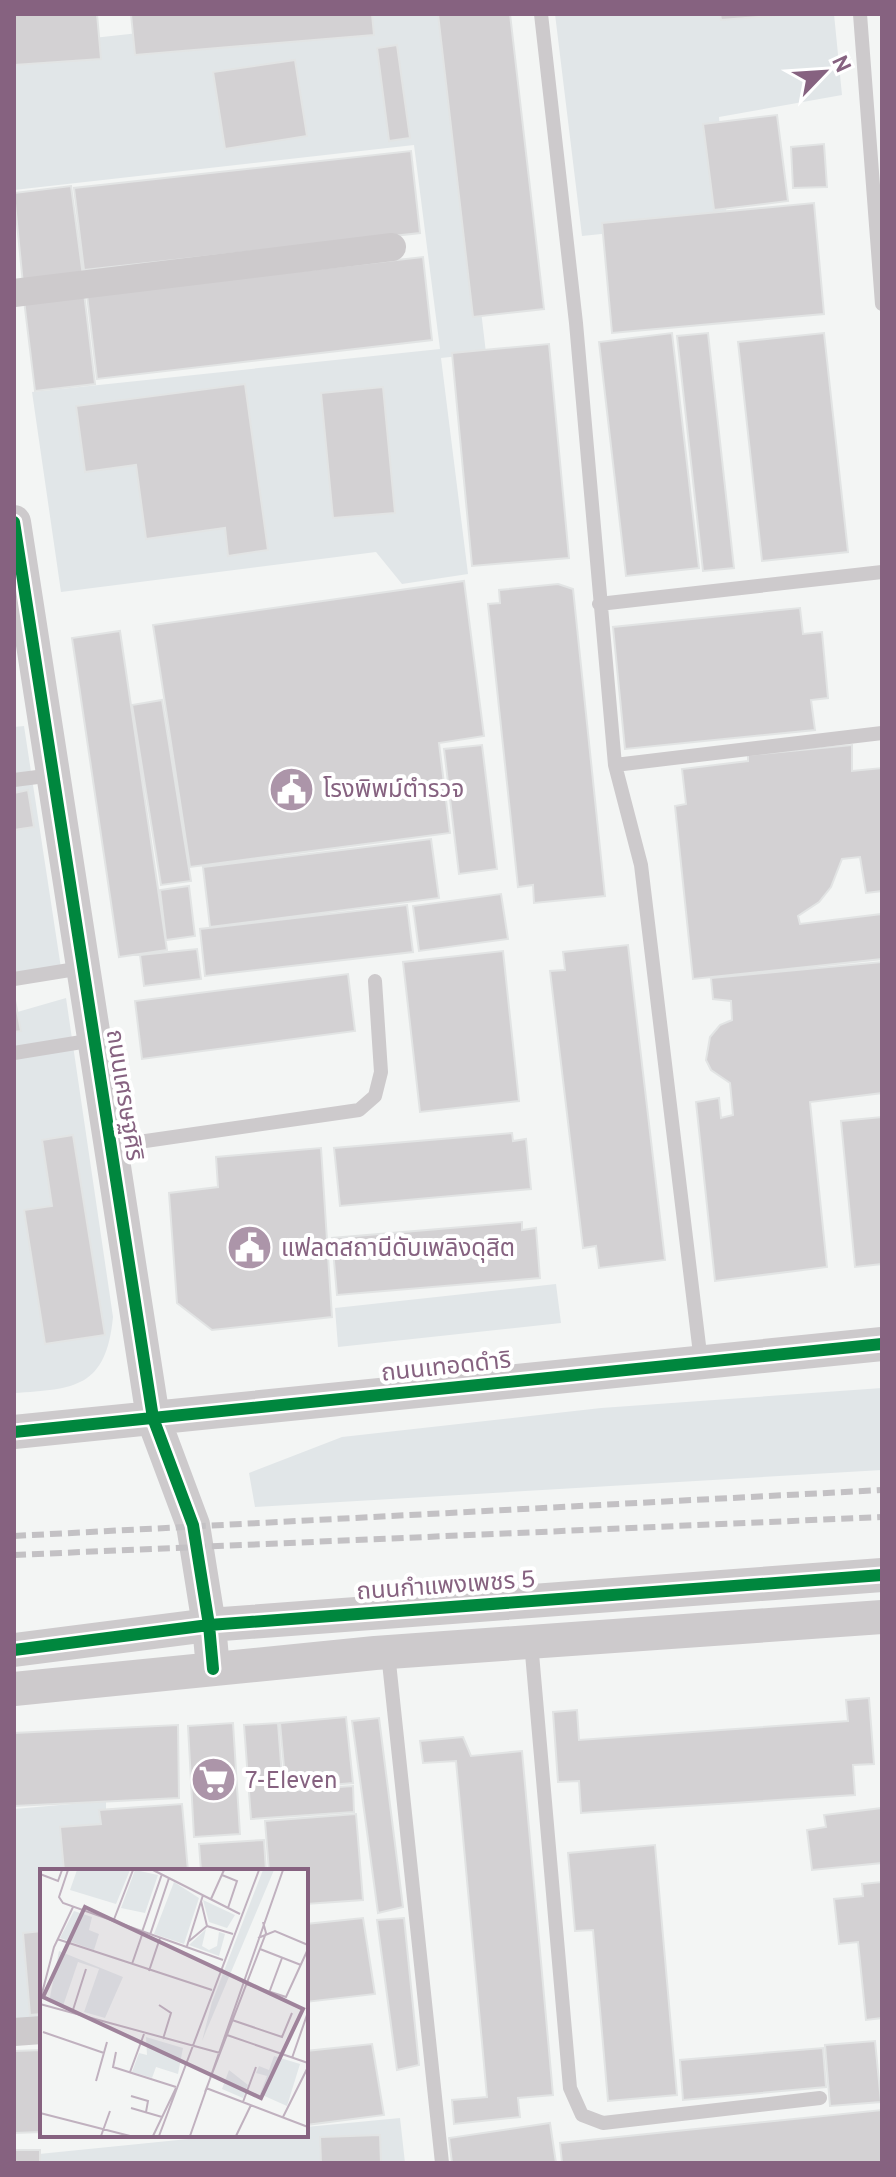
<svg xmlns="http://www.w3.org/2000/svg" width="896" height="2177" font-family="Overpass,'Noto Sans Thai',sans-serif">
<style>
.green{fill:#e1e6e8}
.building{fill:#d3d1d3;stroke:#e2e4e4;stroke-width:2}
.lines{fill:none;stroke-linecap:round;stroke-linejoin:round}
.service{stroke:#cdcacc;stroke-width:14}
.minor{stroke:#cdcacc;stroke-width:28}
.tertiary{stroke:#cdcacc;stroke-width:34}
.rail{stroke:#c3c1c4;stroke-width:6;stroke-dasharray:12 6;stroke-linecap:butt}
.cycleway-casing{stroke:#fff;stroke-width:17}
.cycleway{stroke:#00873e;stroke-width:12}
.labels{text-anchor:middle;stroke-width:8;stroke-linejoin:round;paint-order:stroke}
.poi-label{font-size:24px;fill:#866280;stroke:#fff;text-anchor:start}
.street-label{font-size:24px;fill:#866280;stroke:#fff}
.inset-road{fill:none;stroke:#c0b1bf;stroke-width:2}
.view{fill:#9f839b;fill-opacity:0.15;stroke:#9f839b;stroke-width:4}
.inset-edge{fill:none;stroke:#866280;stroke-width:4}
</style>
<rect width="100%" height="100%" fill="#f3f5f4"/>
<path class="green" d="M312,14h134l40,339 -45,5 27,216 -66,10 -26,-32 -315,40 -29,-200 408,-43 -26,-204 -400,45v-131l79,-21z
M555,14h279l8,81 -123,22 8,104 -145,15z
M24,726l37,242 -47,5v-246z
M66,998l47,319c-7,71 -38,72 -99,76v-380z
M556,1284l5,39 -223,24 -3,-39z
M882,1388v82l-627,37 -6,-34 93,-36 259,-29z
M106,1801v70h-64v149l-28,3v-214z
M400,2118l5,45h-375l-1,-8 199,-20h78v-8z"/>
<path class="building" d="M14,14h83l4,45 -87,6z
M131,14h241l2,21 -239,20z
M438,14h72l34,295 -71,8z
M720,14h74l-73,6z
M397,45l13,93 -21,3 -12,-93z
M295,60l12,76 -82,13 -12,-77z
M777,115l11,86 -74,9 -11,-86z
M824,144l3,43 -34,1 -2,-41z
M411,151l9,82 -336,37 -10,-82z
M71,186l12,90 -60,8 -9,-91z
M814,203l10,111 -212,19 -10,-110z
M423,257l9,83 -335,39 -10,-84z
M84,293l11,91 -60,7 -11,-91z
M672,333l27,235 -73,8 -27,-234z
M708,333l26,235 -31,3 -26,-235z
M824,333l24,219 -86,9 -24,-219z
M549,344l20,214 -97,8 -20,-213z
M245,384l23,166 -40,6 -3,-28 -79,11 -10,-74 -51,7 -9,-66z
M383,387l12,126 -62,5 -12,-125z
M464,581l20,155 -45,7 11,90 -260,34 -37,-242z
M558,584l15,5 32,307 -71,7 -1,-18 -15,2 -30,-283 12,-1 -1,-13z
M800,608l3,26 19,-2 6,66 -17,2 4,30 -190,19 -12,-122z
M120,631l47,319 -48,7 -47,-319z
M162,700l29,181 -30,4 -29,-180z
M482,745l15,124 -38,5 -15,-125z
M852,745v26l30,-3v123l-16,2 -6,-36 -18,2 -11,28 -12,15 -21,14 2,8 82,-10v45l-189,20 -18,-173 11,-2 -4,-35 66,-8v-6z
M28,790l6,37 -20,3v-37z
M431,839l8,59 -229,29 -7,-60z
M189,886l6,50 -29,4 -6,-50z
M501,894l7,45 -89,12 -6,-45z
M407,905l6,47 -208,24 -5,-47z
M628,945l37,315 -66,8 -3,-22 -13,2 -33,-277 15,-1 -2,-18z
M197,949l4,30 -57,7 -4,-31z
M503,951l16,150 -99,11 -17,-150z
M882,962v131l-72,9 17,165 -112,14 -19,-179 23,-4 2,20 12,-3 -3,-32 -19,-13 -5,-10 4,-23 10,-12 12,-5 -1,-19 -18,-2 -2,-21z
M348,974l7,57 -213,28 -7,-58z
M14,995l7,36 -7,1z
M882,1117v147l-27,3 -14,-146z
M512,1133l1,8 13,-2 5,50 -191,17 -6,-58z
M73,1135l32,200 -60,9 -21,-134 28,-4 -10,-66z
M321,1148l11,169 -120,13 -35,-27 -8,-110 49,-6 -2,-30z
M522,1222v8l14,-2 4,50 -203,17 -5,-57z
M869,1698l5,66 -21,1 2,30 -274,18 -2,-32 -21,1 -5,-70 24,-2 2,30 269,-19 -2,-21z
M346,1717l7,66 -67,6 -6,-66z
M379,1718l24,189 -25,6 -26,-192z
M233,1723l7,111 -46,3 -6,-111z
M278,1723l5,68 70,-5 1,26 -103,7 -7,-94z
M178,1725l1,73 -165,8v-73z
M463,1737l8,19 51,-5 31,344 -35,3 2,19 -66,7 -2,-24 35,-3 -31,-336 -33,2 -3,-22z
M182,1804l6,67h-124l-4,-44 41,-3 -2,-14z
M882,1808v55l-70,7 -5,-40 19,-3 -2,-12z
M356,1814l7,86 -57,4v-33h-37l-4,-50z
M264,1840l2,31h-65l-2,-27z
M655,1845l22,250 -69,6 -15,-171 -18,1 -7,-78z
M882,1882v136l-16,2 -8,-78 -19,2 -5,-45 29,-3 -1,-12z
M363,1918l12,76 -69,8v-78z
M404,1918l15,147 -22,5 -20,-150z
M42,1931v83l-12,1 -7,-82z
M875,2041l6,61 -51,4 -5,-61z
M372,2044l12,71 -78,10v-74z
M823,2048l3,39 -143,13 -3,-40z
M42,2050v82l-28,1v-82z
M882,2110v53h-320l-2,-20z
M550,2123l6,40h-104l-3,-25z
M380,2135l1,28h-60l-1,-26z
M14,2150h26v13h-26z"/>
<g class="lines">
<path class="service" d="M541,14l35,309 39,442 26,100 60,497
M860,14l22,290
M599,604l283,-32
M615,765l267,-32
M14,780l39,-5
M14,979l68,-11
M14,1053l80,-13
M111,1146l248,-36 16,-14 6,-24 -6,-91
M531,1642l39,446 12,27 21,8 217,-25
M388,1653l54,510"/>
<path class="minor" d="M14,293l378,-46
M14,2032l28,-2"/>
<path class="tertiary" d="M14,522l139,896 40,107 16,100 4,44
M14,1432l868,-88
M14,1650l195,-25 673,-50
M14,1689l361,-36 507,-36"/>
<path class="rail" d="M14,1536l868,-46
M14,1555l868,-38"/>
<defs>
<path id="cycleway" d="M14,522l139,896 40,107 16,100 4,44
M14,1432l868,-88
M14,1650l195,-25 673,-50"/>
</defs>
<use href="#cycleway" class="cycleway-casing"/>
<use href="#cycleway" class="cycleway"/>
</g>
<defs>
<symbol id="civic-disc" viewBox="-11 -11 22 22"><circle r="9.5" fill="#ac95a9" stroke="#fff"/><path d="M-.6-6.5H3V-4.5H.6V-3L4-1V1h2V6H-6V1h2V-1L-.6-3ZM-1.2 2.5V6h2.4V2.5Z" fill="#fff"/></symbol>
<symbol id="supermarket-disc" viewBox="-11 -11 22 22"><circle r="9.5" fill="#ac95a9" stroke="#fff"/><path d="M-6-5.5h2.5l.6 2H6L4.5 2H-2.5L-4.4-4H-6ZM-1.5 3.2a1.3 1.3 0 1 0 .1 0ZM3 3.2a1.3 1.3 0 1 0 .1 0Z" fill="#fff"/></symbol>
</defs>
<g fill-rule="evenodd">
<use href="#civic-disc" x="266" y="764" width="51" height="51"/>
<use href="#civic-disc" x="224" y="1222" width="51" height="51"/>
<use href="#supermarket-disc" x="188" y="1754" width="51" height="51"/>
</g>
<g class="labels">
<g class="poi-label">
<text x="323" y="797">โรงพิพม์ตำรวจ</text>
<text x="281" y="1256">แฟลตสถานีดับเพลิงดุสิต</text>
<text x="245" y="1788">7-Eleven</text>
</g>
<g class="street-label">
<text transform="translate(125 1095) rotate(81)" y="8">ถนนเศรษฐศิริ</text>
<text transform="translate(446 1366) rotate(-6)" y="8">ถนนเทอดดำริ</text>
<text transform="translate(446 1585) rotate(-4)" y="8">ถนนกำแพงเพชร 5</text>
</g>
</g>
<g transform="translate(40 1869)">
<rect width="268" height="268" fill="#f3f5f4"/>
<path d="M37,1h53l-14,34 -46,-14zM95,1l23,5 -13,38 -24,-5zM223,1h11l-72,171 10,-39zM134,13l25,16 -15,46 -30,-10zM163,31l32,15 -8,13 -18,-6zM34,42l18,6 -3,13 10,4 -5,16 -34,-12zM166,60l-4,17 7,4 8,-4 2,-14 6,2 -6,22 -30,-11zM19,82l64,26 -18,41 -21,-6 15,-43 -21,-7 -15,44 -14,-4zM106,168l37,11 -5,26 -22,-7 -4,11 -20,-6 7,-19 8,2zM234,187l26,8 -13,42 -27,-12 7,-18 -11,-3 3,-7 10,4zM189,201l19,15 -5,13 -21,-9z" fill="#e1e6e8"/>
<path class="inset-road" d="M28,1l-9,27 4,6 160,57M113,1l87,44M0,5l18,7 4,-11M182,6l15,6 -9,27M171,30l13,-29M161,32l6,25M73,53l20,-52M167,57l26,8M102,63l20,-58M110,66l19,-57M218,69l17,-7 33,14M17,70l155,51M148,73l19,-16M147,77l16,-51M220,80l41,16M92,95l11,-32M109,102l11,-33M206,115l40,13 22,-48M229,124l13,-35M0,132l14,-54 19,-40M0,135l180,49M119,136l12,8 -8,26M32,144l14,-44M192,151l50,17 10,-24M3,163l61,21M187,166l81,28M76,183l-3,15 63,20M252,189l16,-46M90,203l14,-38M56,212l11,-39M166,219l102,39M165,223l61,-159 -3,-11M91,227l17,5 -2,11M203,233l13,-35M91,239l31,9M0,244l90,23M243,248l24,-48M61,267l9,-25M113,267l23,-48M119,267l100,-266M150,267l93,-266M196,267l15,-31"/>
<path class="view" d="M45,38l218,102 -42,89 -218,-101z"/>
<rect width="268" height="268" class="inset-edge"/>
</g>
<rect width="896" height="2177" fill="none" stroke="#866280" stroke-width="32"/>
<g transform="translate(824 72) rotate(65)" stroke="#ffffff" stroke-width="6" paint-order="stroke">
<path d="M0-6L14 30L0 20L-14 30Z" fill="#866280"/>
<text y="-12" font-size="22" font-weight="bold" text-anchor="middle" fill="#866280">N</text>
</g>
</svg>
